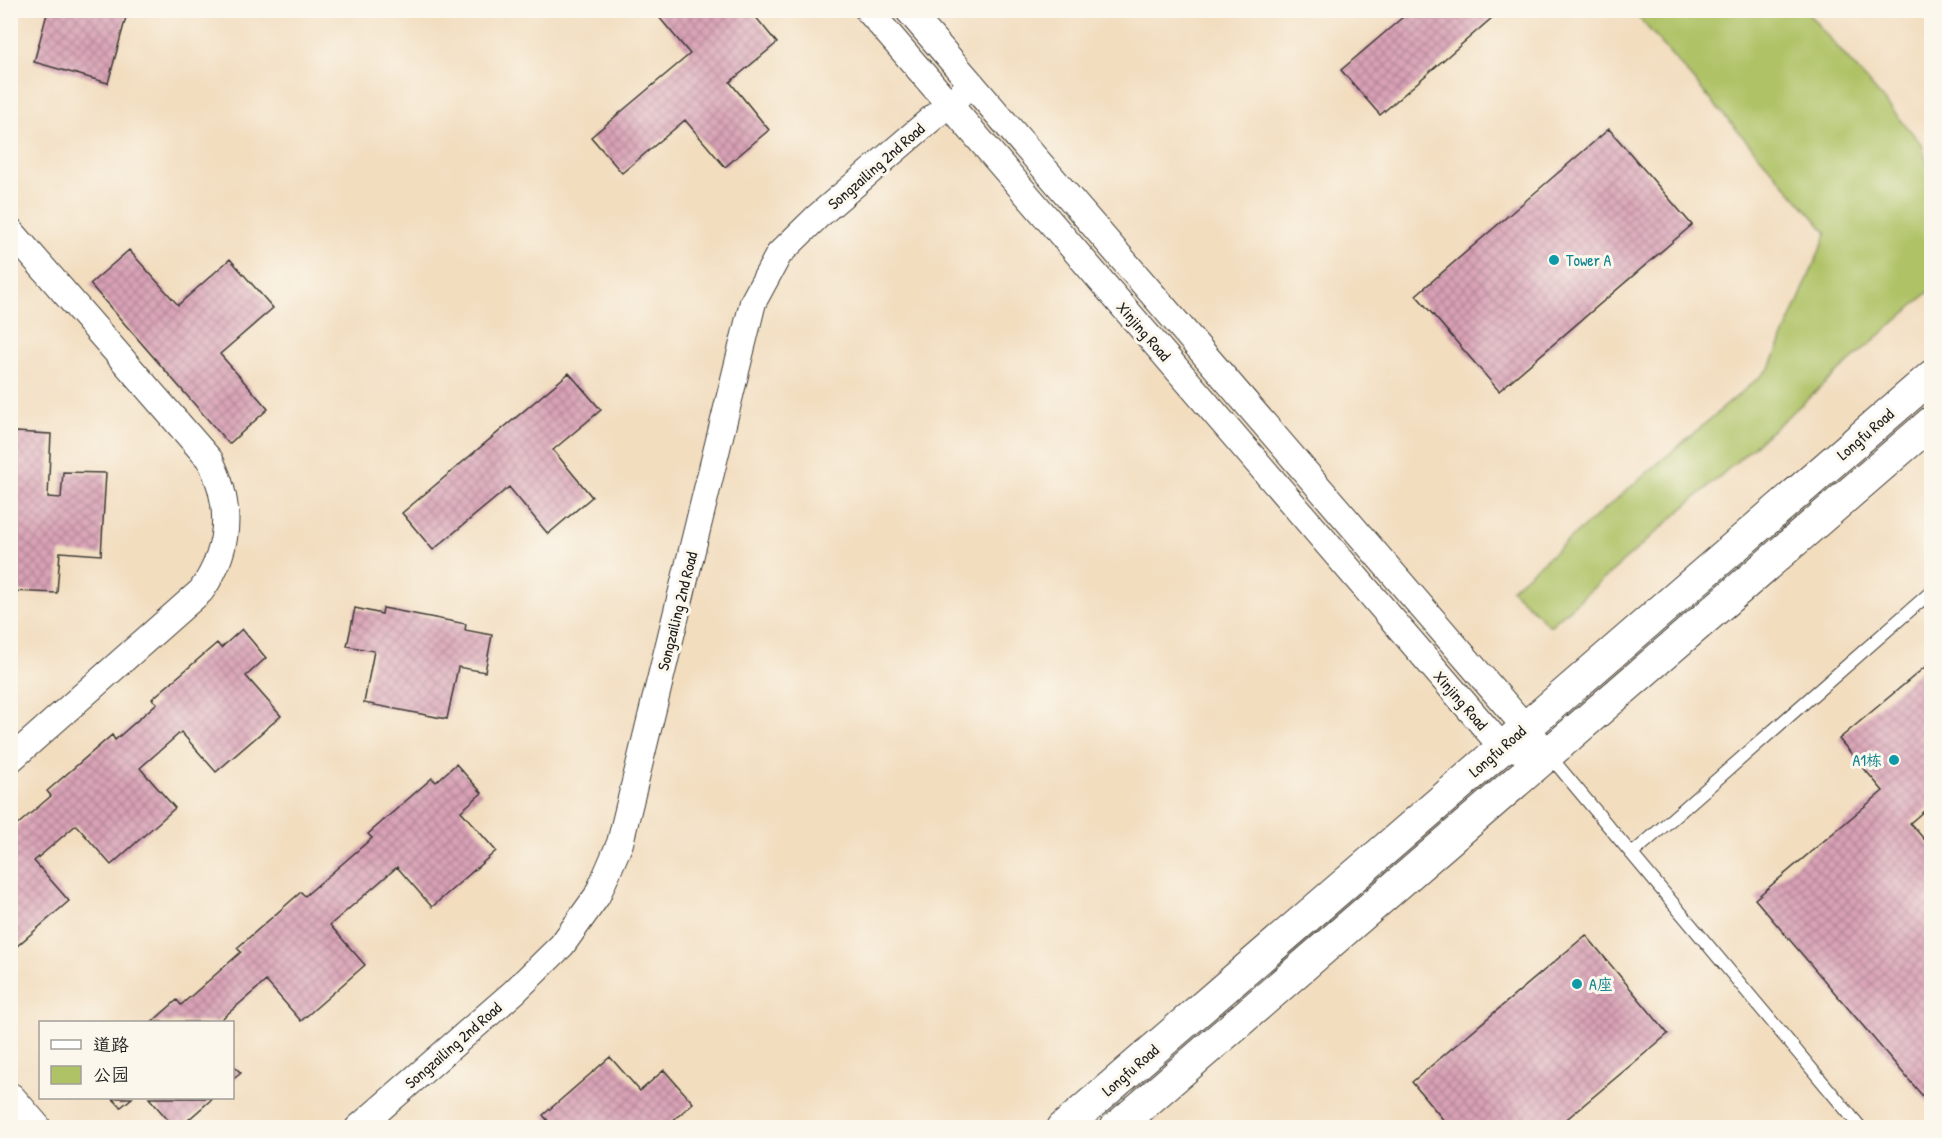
<svg xmlns="http://www.w3.org/2000/svg" width="1942" height="1138" font-family="'Patrick Hand','LXGW WenKai TC',sans-serif">
<style>
.green{fill:#afc266;stroke:#666f41;stroke-width:1.5}
.building{fill:url(#building-cross-hatch)}
.lines{fill:none;stroke-linecap:round;stroke-linejoin:round}
.service-casing{stroke:#3c3934;stroke-width:14}
.minor-casing{stroke:#3c3934;stroke-width:28}
.tertiary-casing{stroke:#3c3934;stroke-width:34}
.service{stroke:#fff;stroke-width:12}
.minor{stroke:#fff;stroke-width:26}
.tertiary{stroke:#fff;stroke-width:32}
.culture-dot{fill:#0f9aa8;stroke:#fbf7ec;stroke-width:2}
.labels{text-anchor:middle;stroke-width:6;stroke-linejoin:round;paint-order:stroke}
.street-label{font-size:16px;fill:#1c1c1c;stroke:#fbf7ec}
.culture-label{font-size:16px;fill:#0d838f;stroke:#fbf7ec;text-anchor:start}
</style>
<defs>
<pattern id="building-cross-hatch" width="8" height="8" patternUnits="userSpaceOnUse" patternTransform="scale(1.5)"><rect width="8" height="8" fill="#d9a1b6"/><path d="M0 0l8 8M0 8l8-8" fill="none" stroke="#af8293"/></pattern>
</defs>
<rect width="100%" height="100%" fill="#fbf7ec"/>
<filter id="ink" filterUnits="userSpaceOnUse"><feTurbulence type="fractalNoise" baseFrequency=".0167" numOctaves="2"/><feDisplacementMap in="SourceGraphic" scale="12" xChannelSelector="R" yChannelSelector="G"/><feConvolveMatrix kernelMatrix="1 2 1 2 8 2 1 2 1" color-interpolation-filters="sRGB"/></filter>
<filter id="wash" filterUnits="userSpaceOnUse"><feTurbulence type="fractalNoise" baseFrequency=".008" numOctaves="4" result="noise"/><feDisplacementMap in="SourceGraphic" scale="24" xChannelSelector="R" yChannelSelector="G"/><feGaussianBlur stdDeviation="1.35" result="paint"/><feColorMatrix in="noise" values="0 0 0 0 0 0 0 0 0 0 0 0 0 0 0 0 0 1.4 0 .05"/><feComposite in="paint" operator="in"/></filter>
<g filter="url(#wash)">
<rect width="100%" height="100%" fill="#f2ddbf"/>
<path class="green" d="M1633,11h173l116,133 9,36v110l-381,336 -39,-37 259,-221 57,-135z"/>
<g id="blocks">
<path class="building" d="M48,10h80l-20,73 -74,-21z
M653,10h97l27,33 -47,39 39,48 -44,37 -40,-47 -63,53 -31,-36 99,-83z
M1397,10h104l-121,105 -39,-45 62,-53z
M1609,129l83,96 -193,166 -83,-96z
M129,250l49,55 52,-46 43,49 -53,46 48,55 -39,35 -139,-160z
M569,373l32,37 -48,40 39,47 -44,37 -39,-47 -76,63 -31,-37z
M15,432l36,2 -3,63 13,1 2,-26 43,1 -5,82 -41,-3 -3,41 -47,-2v-96z
M355,608l27,6 1,-6 83,16 -1,6 27,5 -7,37 -27,-5 -11,52 -83,-16 10,-52 -27,-5z
M242,629l24,29 -20,18 35,40 -65,56 -35,-40 -41,36 35,40 -64,57 -35,-40 -42,36 35,40 -59,51v-121l41,-35 -4,-5 65,-56 3,5 42,-37 -5,-4 65,-56 4,5z
M1932,661v120l-4,4 4,4v15l-22,19 22,25v259l-177,-208 128,-108 -44,-52z
M456,764l26,29 -21,18 35,40 -64,56 -35,-40 -67,58 35,40 -64,56 -35,-40 -48,41h-66l25,-22 4,5 60,-53 -4,-4 64,-56 4,4 67,-58 -4,-4 64,-56 4,4z
M1586,935l82,99 -112,94h-106l-38,-46z
M610,1057l30,34 24,-21 29,33 -24,21 3,4h-118l-11,-13z
M232,1064l9,9 -9,7z
M112,1098h20l-11,9z
M149,1098h64l-34,30h-4z"/>
</g>
</g>
<g filter="url(#ink)">
<use href="#blocks" fill-opacity="0" stroke="#3c3934" stroke-width="1.5"/>
<g class="lines">
<defs>
<path id="service" d="M1548,754l313,374
M1632,854l300,-263"/>
<path id="minor" d="M868,10l634,737 46,7
M908,10l630,732
M10,230l200,230c23,46 20,90 -9,131l-191,169
M358,1128l156,-136 48,-47 35,-49 23,-53 133,-541 26,-48 38,-37 155,-133"/>
<path id="tertiary" d="M10,1099l25,29
M1063,1128l869,-752
M1116,1128l816,-706"/>
</defs>
<use href="#service" class="service-casing"/>
<use href="#minor" class="minor-casing"/>
<use href="#tertiary" class="tertiary-casing"/>
<use href="#service" class="service"/>
<use href="#minor" class="minor"/>
<use href="#tertiary" class="tertiary"/>
</g>
</g>
<g class="culture-dot">
<circle cx="1554" cy="260" r="6"/>
<circle cx="1894" cy="760" r="6"/>
<circle cx="1577" cy="984" r="6"/>
</g>
<g class="labels">
<g class="street-label">
<text transform="translate(876 166) rotate(-41)" y="6">Songzailing 2nd Road</text>
<text transform="translate(1144 331) rotate(49)" y="6">Xinjing Road</text>
<text transform="translate(1865 434) rotate(-41)" y="6">Longfu Road</text>
<text transform="translate(677 611) rotate(-76)" y="6">Songzailing 2nd Road</text>
<text transform="translate(1461 700) rotate(49)" y="6">Xinjing Road</text>
<text transform="translate(1497 751) rotate(-41)" y="6">Longfu Road</text>
<text transform="translate(453 1045) rotate(-41)" y="6">Songzailing 2nd Road</text>
<text transform="translate(1130 1070) rotate(-41)" y="6">Longfu Road</text>
</g>
<g class="culture-label">
<text x="1566" y="266">Tower A</text>
<text x="1882" y="766" text-anchor="end">A1栋</text>
<text x="1589" y="990">A座</text>
</g>
</g>
<rect width="1942" height="1138" fill="none" stroke="#fbf7ec" stroke-width="36"/>
<rect x="39" y="1021" width="195" height="78" fill="#fbf7ec" stroke="#a29f99" stroke-width="1.5"/>
<rect x="51" y="1040" width="30" height="9" fill="#ffffff" stroke="#a29f99" stroke-width="1.5"/>
<text x="93" y="1051" font-size="18" fill="#1c1c1c">道路</text>
<rect x="51" y="1066" width="30" height="18" fill="#afc266" stroke="#a29f99" stroke-width="1.5"/>
<text x="93" y="1081" font-size="18" fill="#1c1c1c">公园</text>
</svg>
